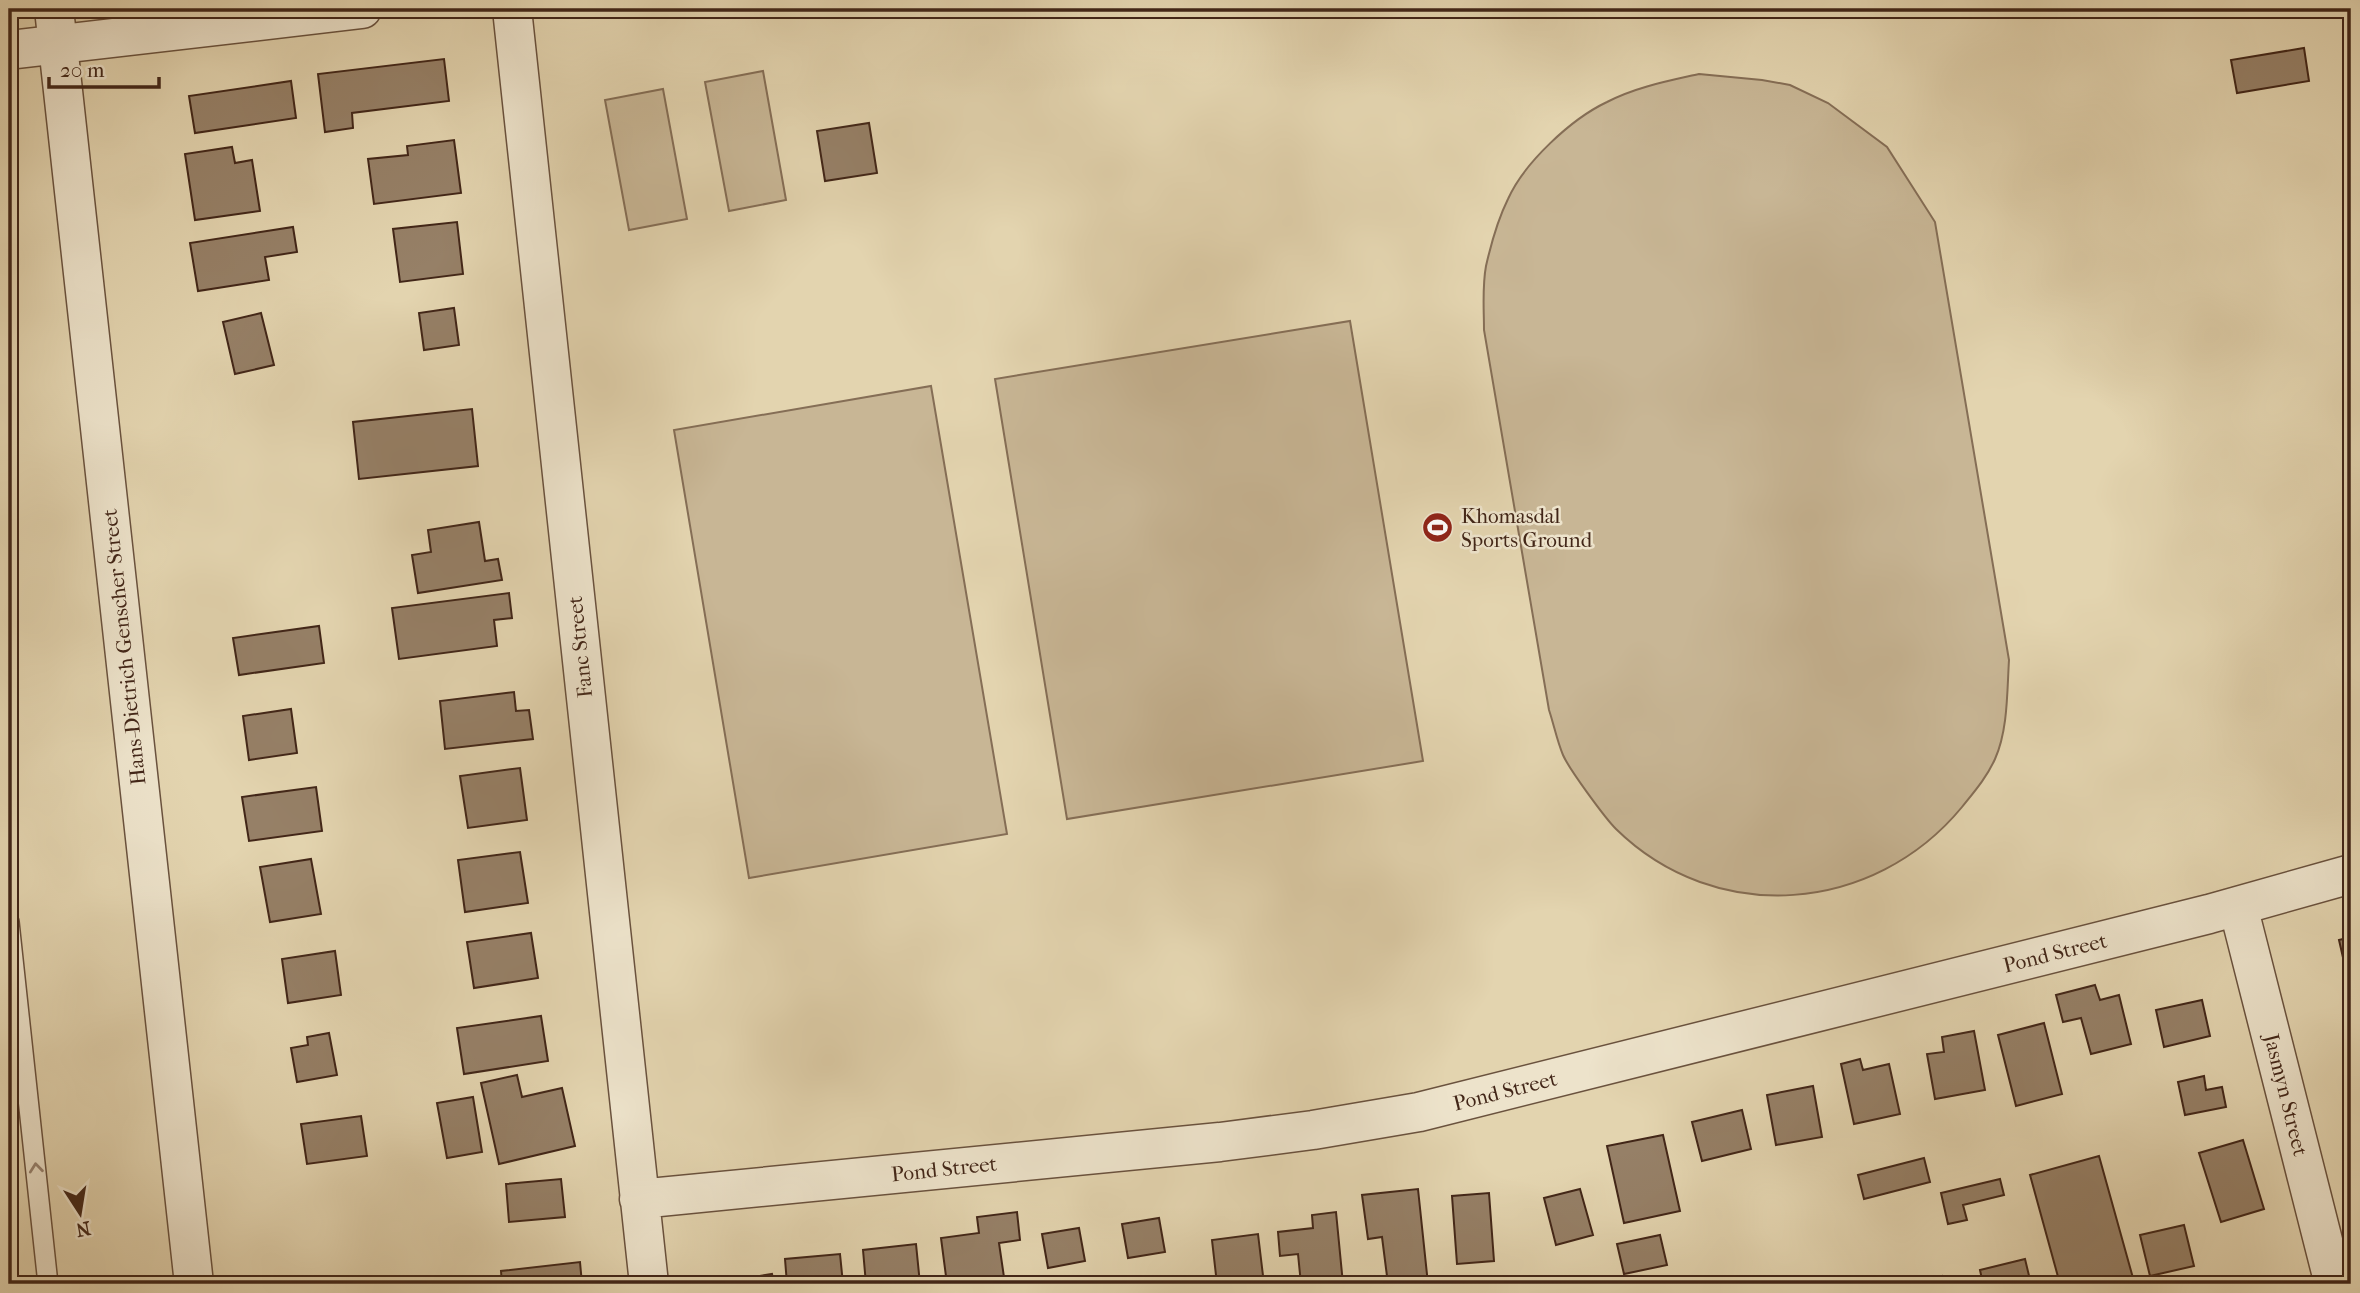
<svg xmlns="http://www.w3.org/2000/svg" width="2360" height="1293" font-family="'IM FELL French Canon',serif">
<style>
.green{fill:#c8b695;stroke:#856e56;stroke-width:2}
.building{fill:#968067;stroke:#422618;stroke-width:2}
.lines{fill:none;stroke-linecap:round;stroke-linejoin:round}
.service-casing{stroke:#6a523e;stroke-width:22}
.minor-casing{stroke:#6a523e;stroke-width:41}
.tertiary-casing{stroke:#6a523e;stroke-width:41}
.service{stroke:#ede3cb;stroke-width:19}
.minor{stroke:#ede3cb;stroke-width:38}
.tertiary{stroke:#ede3cb;stroke-width:38}
.oneway{stroke:#988472}
.labels{text-anchor:middle;stroke-width:5;stroke-linejoin:round;paint-order:stroke}
.poi-label{font-size:21px;fill:#422618;stroke:#ede3cb;text-anchor:start}
.street-label{font-size:21px;fill:#422618;stroke:#ede3cb}
</style>
<rect width="100%" height="100%" fill="#e3d4af"/>
<filter id="stains"><feTurbulence type="fractalNoise" baseFrequency=".00286" numOctaves="4"/><feColorMatrix values="0 0 0 0 .2 0 0 0 0 .09 0 0 0 0 .02 0 0 0 .5 -.17"/></filter>
<radialGradient id="worn" r=".72"><stop offset=".6" stop-color="#630" stop-opacity="0"/><stop offset="1" stop-color="#630" stop-opacity=".3"/></radialGradient>
<path class="green" d="M763,71l23,129 -57,11 -24,-129z
M1699,74l63,6 28,5 38,18 59,44 48,75 74,438c-2,32 -1,70 -14,99 -8,18 -21,33 -33,48 -88,107 -246,120 -346,22 -11,-11 -47,-60 -53,-74 -6,-14 -9,-30 -14,-45l-65,-380c0,-21 -2,-43 2,-64 5,-22 12,-47 22,-67 16,-36 63,-80 99,-97 29,-15 61,-21 92,-28z
M663,89l24,130 -58,11 -24,-130z
M1350,321l73,440 -356,58 -72,-440z
M931,386l76,448 -258,44 -75,-448z"/>
<path class="building" d="M2304,48l5,33 -72,12 -6,-33z
M444,59l5,42 -97,12 1,15 -28,4 -7,-58z
M291,81l5,37 -101,15 -6,-37z
M869,123l8,50 -52,8 -8,-50z
M454,140l7,53 -87,11 -6,-45 40,-4 -1,-9z
M232,147l3,16 17,-3 8,51 -65,9 -10,-66z
M457,222l6,52 -63,8 -7,-53z
M293,227l4,25 -32,5 4,23 -71,11 -8,-48z
M454,308l5,37 -35,5 -5,-37z
M261,313l13,52 -39,9 -12,-52z
M472,409l6,57 -119,13 -6,-57z
M479,522l6,39 13,-2 4,21 -84,13 -6,-38 19,-3 -3,-22z
M509,593l3,25 -18,2 3,26 -98,13 -7,-51z
M319,626l5,37 -85,12 -6,-37z
M514,692l2,19 13,-1 4,29 -88,10 -5,-48z
M291,709l6,44 -48,7 -6,-44z
M520,768l7,52 -59,8 -8,-52z
M316,787l6,44 -73,10 -7,-44z
M520,852l8,51 -63,9 -7,-52z
M311,859l10,55 -51,8 -10,-55z
M531,933l7,45 -64,10 -7,-46z
M2351,937v47h-2l-10,-44z
M335,951l6,44 -53,8 -6,-44z
M2095,985l5,15 19,-5 12,49 -40,10 -10,-36 -18,4 -7,-27z
M2202,1000l8,36 -46,11 -8,-37z
M541,1016l7,45 -84,13 -7,-46z
M2044,1023l18,71 -46,12 -18,-71z
M1974,1031l11,59 -50,9 -8,-45 17,-2 -2,-15z
M329,1033l8,42 -40,7 -6,-34 17,-3 -1,-8z
M1860,1059l3,11 26,-6 11,50 -46,10 -13,-60z
M517,1075l5,22 40,-9 13,58 -76,18 -18,-81z
M2204,1076l2,14 16,-3 4,20 -41,8 -7,-33z
M1813,1086l9,51 -46,8 -9,-50z
M473,1097l9,55 -35,6 -10,-55z
M1742,1110l9,39 -49,12 -10,-39z
M361,1116l6,40 -60,8 -6,-40z
M1663,1135l17,76 -56,12 -17,-77z
M2243,1140l21,69 -43,13 -22,-69z
M2099,1156l34,122 -24,6h-49l-30,-109z
M1924,1158l6,24 -66,17 -6,-24z
M561,1179l4,38 -56,5 -3,-38z
M2000,1179l4,16 -41,10 4,15 -19,4 -7,-31z
M1418,1189l10,95h-40l-6,-47 -14,2 -6,-44z
M1580,1189l13,46 -37,10 -12,-47z
M1489,1193l5,68 -37,3 -5,-68z
M1017,1212l3,28 -21,3 6,41h-58l-6,-46 38,-5 -2,-16z
M1336,1212l7,72h-42l-3,-30 -18,2 -2,-24 35,-4 -1,-13z
M1159,1218l6,34 -37,6 -6,-34z
M2184,1225l10,41 -44,10 -10,-41z
M1079,1228l6,33 -37,7 -6,-34z
M1258,1234l6,50h-47l-5,-44z
M1660,1235l7,30 -43,9 -7,-30z
M916,1244l4,40h-54l-3,-34z
M840,1254l3,30h-56l-2,-25z
M2025,1259l6,25h-48l-3,-14z
M580,1262l2,22h-80l-1,-13z
M772,1274l2,10h-38l-1,-4z
M1942,1276l2,8h-31z"/>
<g class="lines">
<defs>
<path id="service" d="M9,922l39,362"/>
<path id="minor" d="M512,9l137,1275
M9,50l353,-41
M2238,906l96,378
M639,1199l581,-57 93,-12 106,-18 790,-198 142,-40"/>
<path id="tertiary" d="M54,9l140,1275"/>
</defs>
<use href="#service" class="service-casing"/>
<use href="#minor" class="minor-casing"/>
<use href="#tertiary" class="tertiary-casing"/>
<use href="#service" class="service"/>
<use href="#minor" class="minor"/>
<use href="#tertiary" class="tertiary"/>
</g>
<defs><path id="oneway-chevron" d="M-2-3.5L2.5 0L-2 3.5" fill="none" stroke-width="1.6" stroke-linecap="round" stroke-linejoin="round" transform="scale(1.75)"/></defs>
<use class="oneway" href="#oneway-chevron" transform="translate(36 1168) rotate(-96)"/>
<defs>
<symbol id="stadium-disc" viewBox="-11 -11 22 22"><circle r="9.5" fill="#8f2418" stroke="#ede3cb"/><path d="M0-5a6.5 5 0 1 0 0 10a6.5 5 0 1 0 0-10ZM-3.5-1.8h7v3.6h-7Z" fill="#fff"/></symbol>
</defs>
<g fill-rule="evenodd">
<use href="#stadium-disc" x="1420" y="510" width="35" height="35"/>
</g>
<g class="labels">
<g class="poi-label">
<text x="1461" y="523">Khomasdal<tspan x="1461" dy="24">Sports Ground</tspan></text>
</g>
<g class="street-label">
<text transform="translate(124 647) rotate(-96)" y="7">Hans-Dietrich Genscher Street</text>
<text transform="translate(580 647) rotate(-96)" y="7">Fanc Street</text>
<text transform="translate(2055 953) rotate(-14)" y="7">Pond Street</text>
<text transform="translate(1505 1091) rotate(-14)" y="7">Pond Street</text>
<text transform="translate(2286 1095) rotate(76)" y="7">Jasmyn Street</text>
<text transform="translate(944 1169) rotate(-6)" y="7">Pond Street</text>
</g>
</g>
<rect width="2360" height="1293" fill="none" stroke="#e3d4af" stroke-width="35"/>
<rect x="10" y="10" width="2339" height="1272" fill="none" stroke="#422618" stroke-width="3.5"/>
<rect x="18" y="18" width="2325" height="1258" fill="none" stroke="#422618" stroke-width="2"/>
<g transform="translate(80 1213) rotate(168)" stroke="#ede3cb" stroke-width="5" paint-order="stroke">
<path d="M0-5L12 26L0 18L-12 26Z" fill="#422618"/>
<text y="-10" font-size="19" font-weight="bold" text-anchor="middle" fill="#422618">N</text>
</g>
<path d="M49 77v10h110v-10" fill="none" stroke="#422618" stroke-width="3.5"/>
<text x="60" y="77" font-size="21" fill="#422618" stroke="#ede3cb" stroke-width="5" paint-order="stroke">20 m</text>
<rect width="100%" height="100%" filter="url(#stains)"/>
<rect width="100%" height="100%" fill="url(#worn)"/>
</svg>
